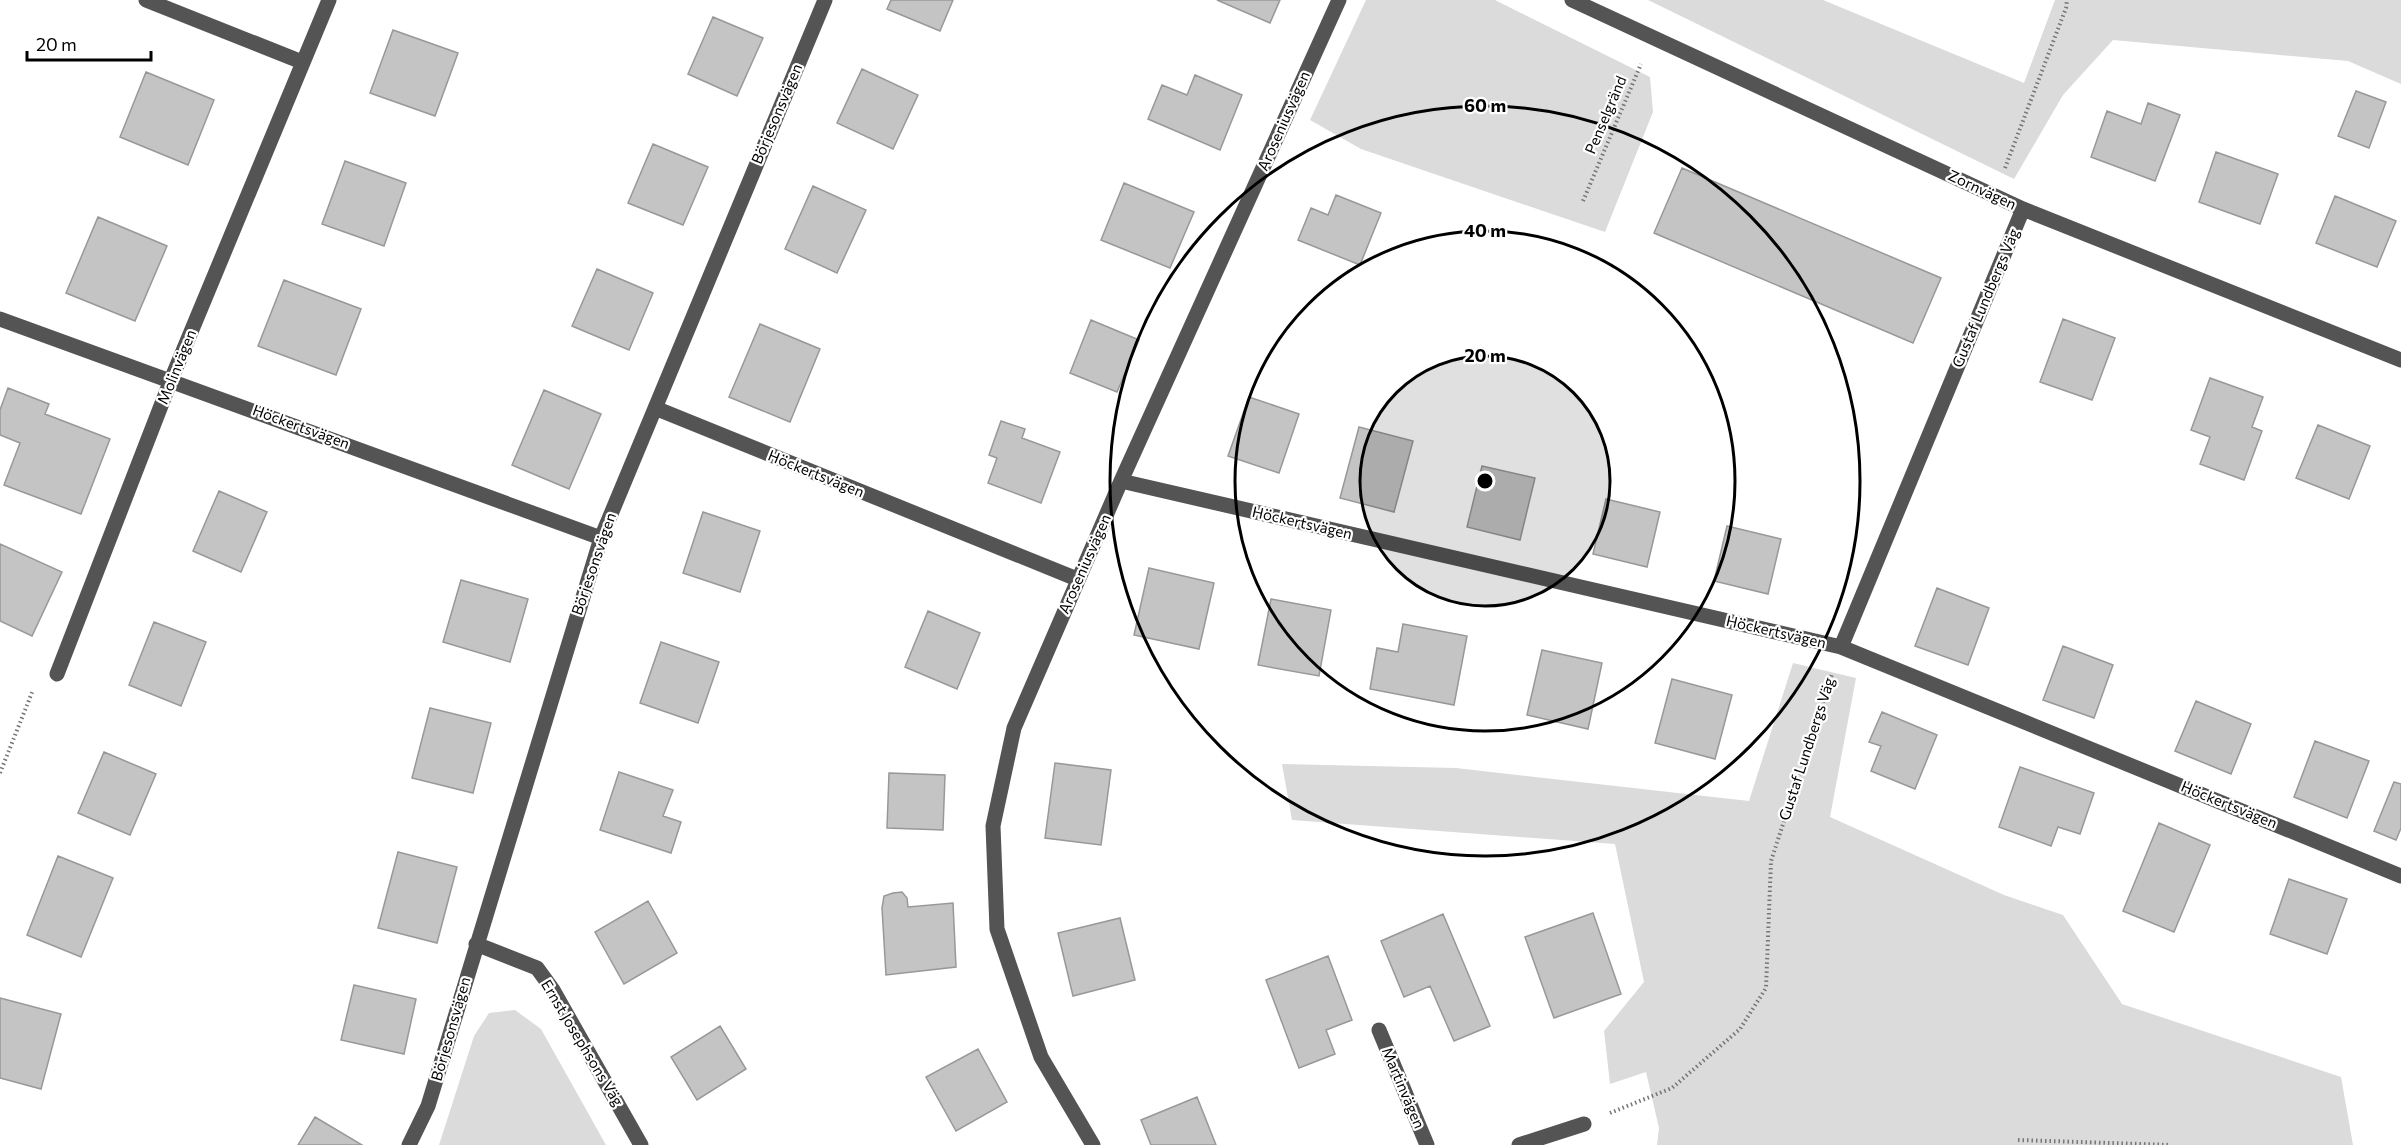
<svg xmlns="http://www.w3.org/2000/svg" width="2401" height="1145" font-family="Commissioner,sans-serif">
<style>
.green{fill:#dbdbdb}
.building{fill:#c4c4c4;stroke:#989898;stroke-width:1.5}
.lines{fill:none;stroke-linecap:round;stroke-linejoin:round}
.path{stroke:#767676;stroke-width:4;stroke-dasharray:1.5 3;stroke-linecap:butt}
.minor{stroke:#545454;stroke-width:15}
.ring{fill:none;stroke:#000;stroke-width:3}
.labels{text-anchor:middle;stroke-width:4.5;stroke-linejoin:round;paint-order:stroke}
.street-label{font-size:15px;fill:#000;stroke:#fff}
.centre{fill:#000;stroke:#fff;stroke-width:3}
.ring-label{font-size:18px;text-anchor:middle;font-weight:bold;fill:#000;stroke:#fff;stroke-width:4.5;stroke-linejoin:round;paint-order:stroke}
</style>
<rect width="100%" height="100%" fill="#fff"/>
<path class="green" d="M1366,0h129l155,77 3,35 -48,120 -244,-83 -51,-29z
M1648,0h175l201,83 31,-83h346v84l-53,-23 -235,-21 -50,55 -49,84z
M1793,663l63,15 -26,139 174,78 59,20 59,89 219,73 12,68h-696l2,-17 -13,-56 -36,12 -6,-53 40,-49 -29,-138 -323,-24 -10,-56 174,4 293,33z
M515,1010l26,19 65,116h-167l35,-109 15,-23z"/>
<path class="building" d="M891,0h62l-13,31 -53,-22z
M1217,0h63l-10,23z
M713,17l50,21 -26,58 -49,-22z
M393,30l65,23 -23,63 -65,-23z
M862,69l56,26 -25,54 -56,-26z
M146,72l68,28 -26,65 -68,-28z
M1195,75l47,20 -22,55 -72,-31 14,-34 25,10z
M2356,91l30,11 -17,46 -31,-12z
M2148,103l32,12 -25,66 -64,-24 16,-46 34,13z
M653,144l55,23 -25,58 -55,-22z
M2216,152l62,22 -18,50 -61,-22z
M345,161l61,22 -22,63 -62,-22z
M1682,168l259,110 -28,65 -259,-110z
M1124,183l70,29 -24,56 -69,-28z
M813,186l53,24 -29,63 -52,-24z
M1336,195l45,18 -21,52 -62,-25 13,-32 17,7z
M2335,196l61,25 -19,46 -61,-24z
M98,217l69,29 -32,75 -69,-28z
M597,269l56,24 -24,57 -57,-24z
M284,280l77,29 -25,66 -78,-29z
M2063,319l52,19 -23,62 -52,-18z
M1091,320l48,20 -22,52 -47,-19z
M760,324l60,25 -30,73 -61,-25z
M2210,378l53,19 -11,30 10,4 -18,49 -44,-16 10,-27 -19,-7z
M8,388l41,16 -4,10 65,25 -29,75 -77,-29 16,-42 -20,-8v-25z
M544,390l57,24 -32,75 -57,-24z
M1249,397l50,17 -20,59 -51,-17z
M1001,421l24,8 -3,9 38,14 -19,51 -53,-20 9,-25 -8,-3z
M2318,425l52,21 -21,53 -53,-21z
M1359,427l54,14 -19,71 -54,-14z
M1482,466l53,12 -15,62 -53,-13z
M219,491l48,21 -26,60 -48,-21z
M1606,499l54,13 -13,55 -54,-13z
M703,512l57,19 -20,61 -57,-19z
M1727,526l54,13 -13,55 -54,-13z
M0,544l62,28 -30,64 -32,-15z
M1149,568l65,15 -15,66 -65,-14z
M461,580l67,19 -18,63 -67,-20z
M1937,588l52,20 -21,57 -53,-19z
M1271,599l60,11 -12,66 -61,-11z
M928,611l52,22 -23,56 -52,-22z
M154,622l52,20 -25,64 -52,-21z
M1403,624l64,12 -13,69 -84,-16 7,-41 21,4z
M661,642l58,20 -21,61 -58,-20z
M2063,646l50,19 -19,53 -51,-18z
M1542,650l60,13 -14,66 -61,-14z
M1672,679l60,16 -17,64 -60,-16z
M2196,701l55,23 -20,50 -56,-23z
M430,708l61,15 -18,70 -61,-15z
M1882,712l55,23 -22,54 -44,-18 10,-25 -12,-4z
M2315,741l54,20 -22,57 -53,-21z
M104,752l52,22 -26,61 -52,-22z
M1055,763l56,7 -10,75 -56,-7z
M2020,767l74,26 -14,41 -22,-7 -7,19 -52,-19z
M619,772l54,18 -10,26 18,6 -10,31 -71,-23z
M889,773l56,2 -2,55 -56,-2z
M2394,782l7,2v44l-5,12 -22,-9z
M2159,823l51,22 -36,87 -51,-21z
M398,852l59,15 -20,76 -59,-15z
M58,856l55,22 -32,79 -54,-22z
M2289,879l58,20 -20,55 -57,-20z
M902,892l5,6 1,9 45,-4 3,64 -70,8 -4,-67 2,-12 9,-3z
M648,901l29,52 -53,31 -29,-52z
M1593,913l28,81 -67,24 -29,-81z
M1443,914l47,112 -36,15 -24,-55 -26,11 -23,-56z
M1120,918l15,62 -62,16 -15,-63z
M1328,956l24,64 -26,10 9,24 -36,14 -33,-88z
M354,985l62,14 -12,55 -63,-14z
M0,998l61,16 -20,75 -41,-11z
M720,1026l26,43 -49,31 -26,-43z
M978,1049l29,53 -51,29 -30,-54z
M1197,1097l19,48h-65l-10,-25z
M315,1117l47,28h-64z"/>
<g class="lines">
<path class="path" d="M2005,168l61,-160 1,-8
M1583,201l58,-137
M0,773l33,-83
M1610,1113l62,-25 68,-59 26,-41 5,-127 61,-187
M2018,1140l153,5"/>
<path class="minor" d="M146,0l156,62
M1572,0l451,209 378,151
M0,319l601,219
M655,408l422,171
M1121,481l720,166 560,229
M1841,647l182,-438
M57,674l114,-294 158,-380
M476,944l61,24 16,22 88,155
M1379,1030l48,115
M409,1145l19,-39 173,-568 224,-538
M1093,1145l-52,-88 -44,-128 -4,-103 21,-98 107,-247 218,-481
M1519,1145l65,-21"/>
</g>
<circle cx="1485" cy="481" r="125" fill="#000" fill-opacity=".12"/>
<g class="ring">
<circle cx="1485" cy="481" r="125"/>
<circle cx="1485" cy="481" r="250"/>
<circle cx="1485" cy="481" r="375"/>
</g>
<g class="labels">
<g class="street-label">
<text transform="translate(777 114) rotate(-67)" y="5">Börjesonsvägen</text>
<text transform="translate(1606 115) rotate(-67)" y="5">Penselgränd</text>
<text transform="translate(1284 121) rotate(-66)" y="5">Aroseniusvägen</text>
<text transform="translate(1982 190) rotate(25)" y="5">Zornvägen</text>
<text transform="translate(1986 298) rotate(-67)" y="5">Gustaf Lundbergs Väg</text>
<text transform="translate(177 367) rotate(-68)" y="5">Molinvägen</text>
<text transform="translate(301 427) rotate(20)" y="5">Höckertsvägen</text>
<text transform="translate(816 474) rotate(22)" y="5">Höckertsvägen</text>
<text transform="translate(1302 523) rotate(13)" y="5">Höckertsvägen</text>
<text transform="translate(594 564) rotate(-71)" y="5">Börjesonsvägen</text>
<text transform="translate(1085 564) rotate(-66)" y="5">Aroseniusvägen</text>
<text transform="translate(1776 632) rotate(13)" y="5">Höckertsvägen</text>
<text transform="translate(1807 749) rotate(-72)" y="5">Gustaf Lundbergs Väg</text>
<text transform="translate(2229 805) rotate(22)" y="5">Höckertsvägen</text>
<text transform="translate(451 1029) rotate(-74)" y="5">Börjesonsvägen</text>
<text transform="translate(582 1043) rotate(59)" y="5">Ernst Josephsons Väg</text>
<text transform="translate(1403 1088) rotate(67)" y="5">Martinvägen</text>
</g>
</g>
<circle cx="1485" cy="481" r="9" class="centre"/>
<g class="ring-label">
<text x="1485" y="112">60 m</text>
<text x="1485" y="237">40 m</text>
<text x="1485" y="362">20 m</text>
</g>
<path d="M27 51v9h124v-9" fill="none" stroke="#000000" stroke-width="3"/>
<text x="36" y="51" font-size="18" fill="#000000" stroke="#ffffff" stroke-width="4.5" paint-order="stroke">20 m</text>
</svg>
